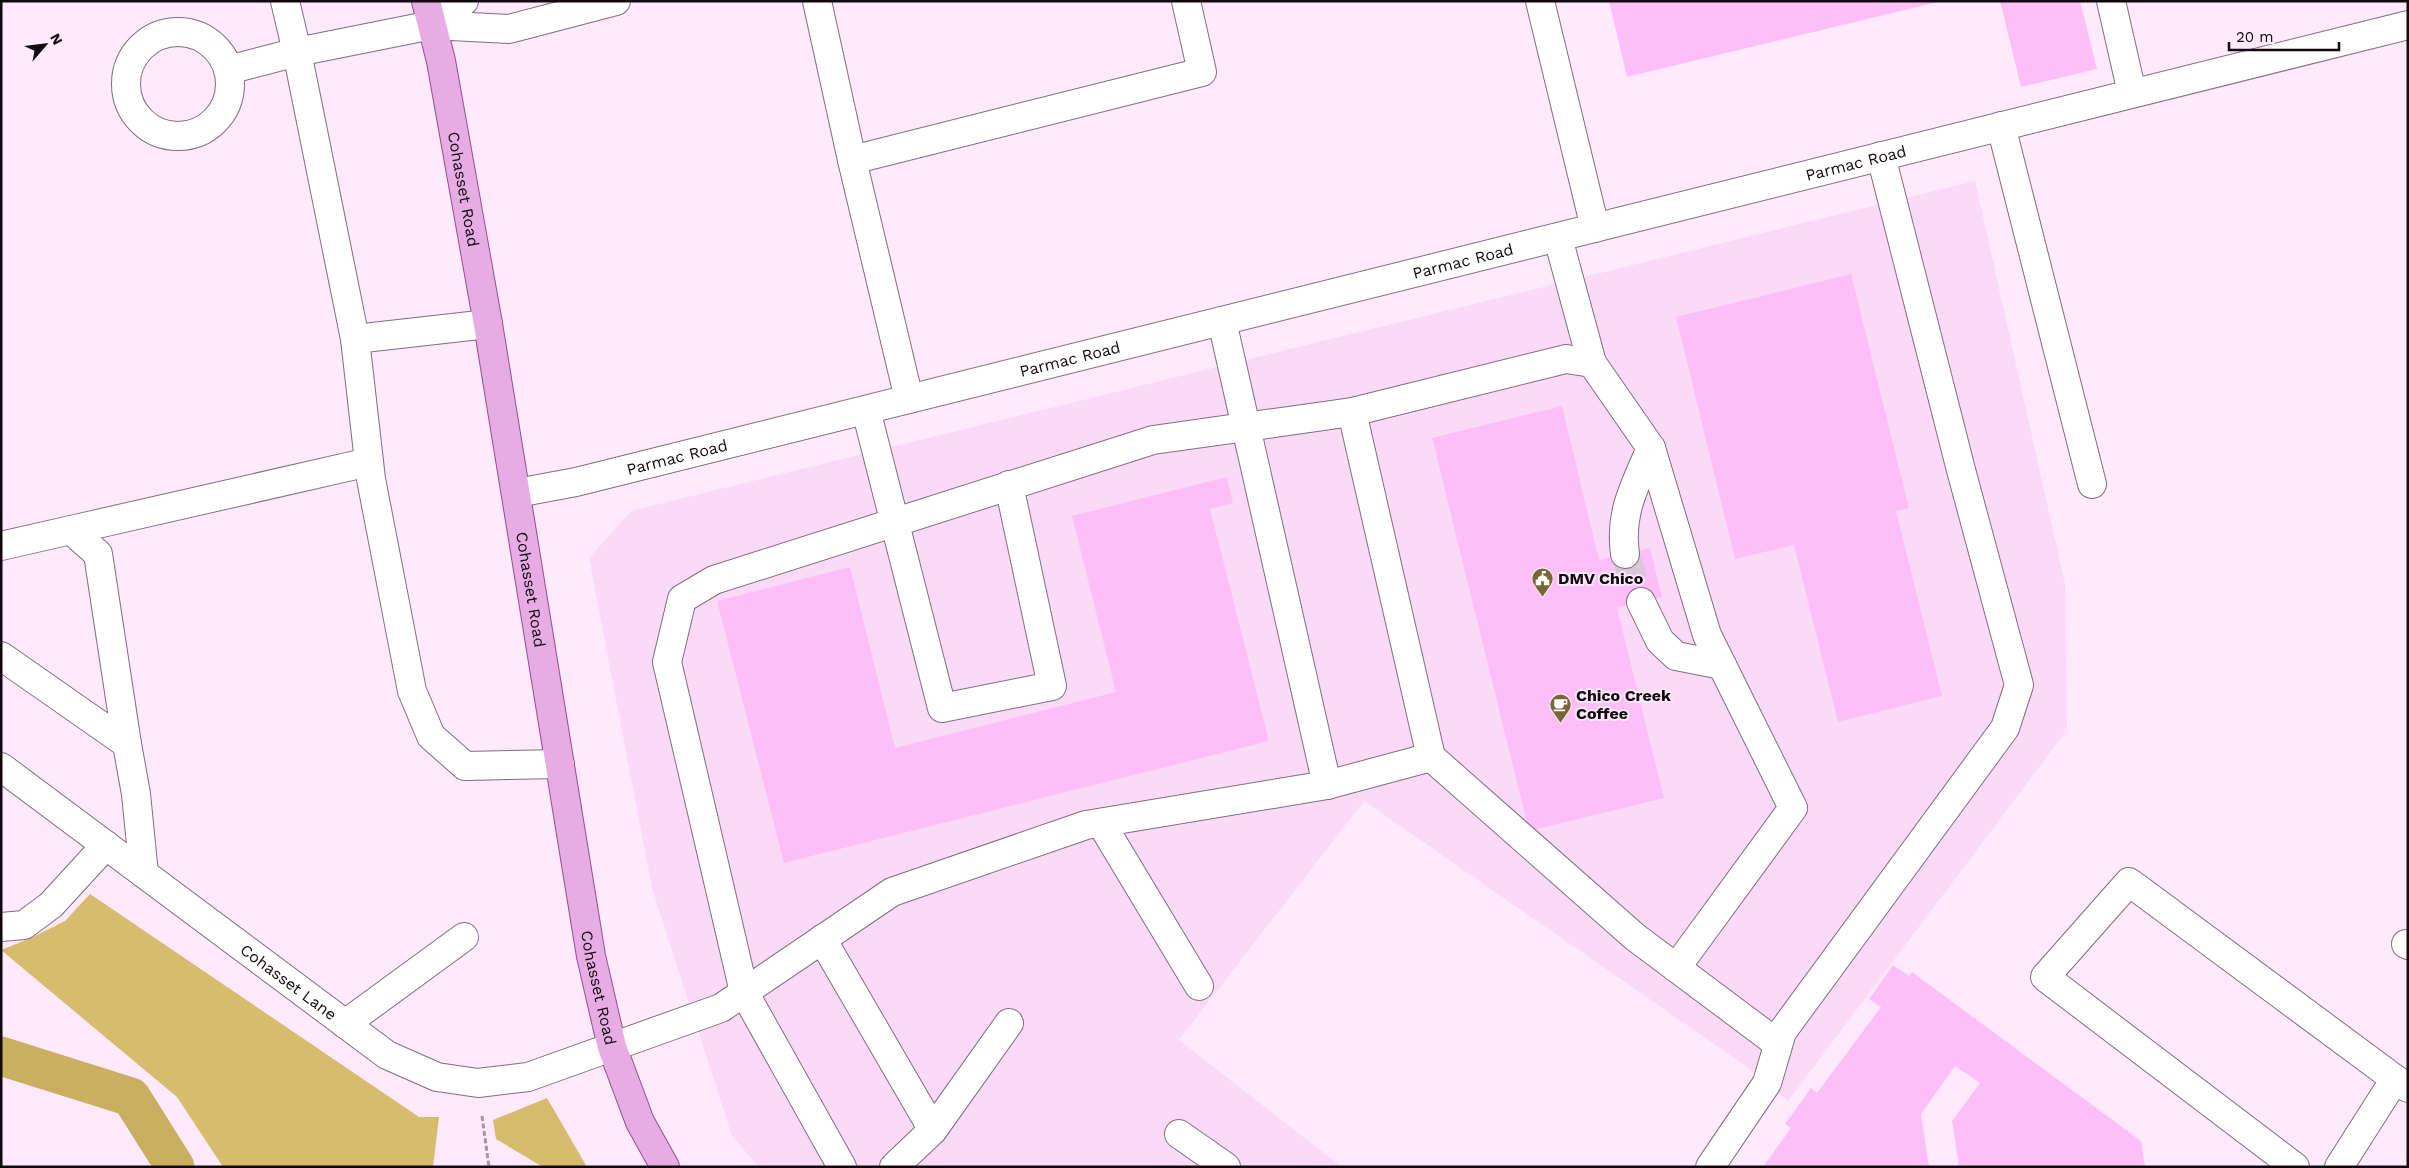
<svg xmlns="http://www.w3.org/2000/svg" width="2409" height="1168" font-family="'Work Sans',sans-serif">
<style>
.built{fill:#fbdaf8}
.forest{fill:#d7bc6e}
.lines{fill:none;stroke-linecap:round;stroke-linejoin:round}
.canal{stroke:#caaf61;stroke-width:39}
.building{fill:#febff8}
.minor-tunnel{stroke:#dbc7d9;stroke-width:28;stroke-dasharray:28 14;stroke-linecap:butt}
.minor-casing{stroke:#836c81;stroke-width:30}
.major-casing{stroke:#924f8d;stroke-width:30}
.path{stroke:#a594a2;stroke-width:3;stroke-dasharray:5 2.5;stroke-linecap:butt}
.minor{stroke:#fff;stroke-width:28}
.major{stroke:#e7ace3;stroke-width:28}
.labels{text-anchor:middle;stroke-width:4;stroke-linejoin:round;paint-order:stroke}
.street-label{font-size:16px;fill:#110810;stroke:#ffe9fc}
.poi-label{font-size:16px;font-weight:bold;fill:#110810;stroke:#ffe9fc;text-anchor:start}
</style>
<rect width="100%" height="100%" fill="#ffe9fc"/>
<path class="built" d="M1975,181l90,403 2,146 -279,371 -45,-37 -379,-263 -185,239 163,127h-583l-27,-31 -80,-248 -63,-330 42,-47z"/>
<path class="forest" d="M90,894l329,223h20l-6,50h-210l-46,-70 -176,-147 30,-12 34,-17z
M547,1098l40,69h-44l-47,-28 -3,-19z"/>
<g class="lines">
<path class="canal" d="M1,1056l130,41 44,70"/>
</g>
<path class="building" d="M1609,1h329v1l-311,75z
M2000,1h80l17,68 -76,18z
M1851,274l58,234 -13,3 46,185 -104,26 -44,-177 -59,14 -59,-242z
M1562,406l37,154 51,-12 12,49 -45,11 47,190 -135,33 -97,-393z
M1227,477l6,26 -23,6 59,232 -485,122 -67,-262 133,-34 45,181 221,-56 -44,-176z
M1893,965l16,11 3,-4 229,169 4,26h-186l-7,-46 28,-38 -25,-17 -34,48 8,53h-166l28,-39 -6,-4 26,-36 6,5 64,-86 -12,-8z"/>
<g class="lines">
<path class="minor-tunnel" d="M1625,554l16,48"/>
<defs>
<g id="minor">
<path d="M285,1l12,51 135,-27 77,4 107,-28"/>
<path d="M817,1l35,159 350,-88 -16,-71"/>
<path d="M1540,1l55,227"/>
<path d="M2111,1l21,92"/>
<path d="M432,25l32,-24"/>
<circle cx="178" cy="84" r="52"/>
<path d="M228,70l69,-18 58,287 16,140 41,212 19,45 34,30 95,-2"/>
<path d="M2001,126l91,358"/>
<path d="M852,160l57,239"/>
<path d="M1558,238l34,125 59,85 56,187 86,173 -117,160"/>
<path d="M1222,321l105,464"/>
<path d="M355,339l133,-15"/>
<path d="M866,410l76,298 110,-22 -43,-201"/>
<path d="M1352,412l214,-53 26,4"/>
<path id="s1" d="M517,493l59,-11 1832,-457"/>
<path d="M71,530l298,-68"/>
<path d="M1,546l70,-16 27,24 29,190"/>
<path d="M1625,554c-6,-42 10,-68 26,-106"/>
<path d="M1641,602l19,39 16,15 46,9"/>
<path d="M1,656l126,88 9,50 8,80"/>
<path id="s2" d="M1,767l386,288 50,22 41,6 50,-6 193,-69 171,-116 194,-67 241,-40 104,-28 204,180 143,107"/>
<path d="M1101,823l98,163"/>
<path d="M1,927l23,-2 27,-20 55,-60"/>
<path d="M822,939l111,191 -39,37"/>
<path d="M2406,944l2,1"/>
<path d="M345,1024l119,-87"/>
<path d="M933,1130l76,-107"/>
<path d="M1179,1134l47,33"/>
<path d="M842,1167l-98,-175 -77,-330 15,-63 32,-19 439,-140 199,-28 79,345"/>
<path d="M1710,1167l57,-84 15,-51 223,-304 14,-43 -58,-215 -80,-314"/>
<path d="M2295,1167l-250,-190 84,-95 266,197"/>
<path d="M2339,1167l56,-88 13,9"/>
</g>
<g id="major">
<path id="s3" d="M426,1l15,60 47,263 103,632 21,91 28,75 25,45"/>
</g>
</defs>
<use href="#minor" class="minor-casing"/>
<use href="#major" class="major-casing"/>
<path class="path" d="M482,1116l7,51"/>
<use href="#minor" class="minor"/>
<use href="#major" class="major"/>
</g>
<defs>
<symbol id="civic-pin" viewBox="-11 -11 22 30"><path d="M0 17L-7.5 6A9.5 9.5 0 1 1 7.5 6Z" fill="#786635" stroke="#ffe9fc"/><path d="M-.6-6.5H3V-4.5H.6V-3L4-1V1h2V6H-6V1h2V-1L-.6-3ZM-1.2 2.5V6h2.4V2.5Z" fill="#fff"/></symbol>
<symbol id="cafe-pin" viewBox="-11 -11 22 30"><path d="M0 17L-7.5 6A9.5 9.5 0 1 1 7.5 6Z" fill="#786635" stroke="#ffe9fc"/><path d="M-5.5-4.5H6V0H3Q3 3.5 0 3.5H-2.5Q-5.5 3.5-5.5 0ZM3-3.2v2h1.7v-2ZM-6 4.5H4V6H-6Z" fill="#fff"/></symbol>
</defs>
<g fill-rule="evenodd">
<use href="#civic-pin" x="1530" y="566" width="25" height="34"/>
<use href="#cafe-pin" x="1548" y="692" width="25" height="34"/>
</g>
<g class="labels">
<g class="street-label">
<text dy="6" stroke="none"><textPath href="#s1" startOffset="1379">Parmac Road</textPath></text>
<text dy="6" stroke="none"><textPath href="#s3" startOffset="192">Cohasset Road</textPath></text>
<text dy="6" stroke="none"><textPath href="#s1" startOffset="974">Parmac Road</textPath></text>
<text dy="6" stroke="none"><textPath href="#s1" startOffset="569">Parmac Road</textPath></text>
<text dy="6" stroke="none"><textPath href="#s1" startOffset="164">Parmac Road</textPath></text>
<text dy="6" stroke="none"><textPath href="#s3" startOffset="598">Cohasset Road</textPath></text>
<text dy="6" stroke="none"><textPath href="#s2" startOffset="359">Cohasset Lane</textPath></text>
<text dy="6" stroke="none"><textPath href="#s3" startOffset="1002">Cohasset Road</textPath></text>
</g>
<g class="poi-label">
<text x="1558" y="584">DMV Chico</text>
<text x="1576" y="701">Chico Creek<tspan x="1576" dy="18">Coffee</tspan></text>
</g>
</g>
<rect width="2409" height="1168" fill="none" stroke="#110810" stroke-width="5"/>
<g transform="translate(45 45) rotate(62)" stroke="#ffe9fc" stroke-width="4" paint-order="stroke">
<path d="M0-4L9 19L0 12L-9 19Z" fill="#110810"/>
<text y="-8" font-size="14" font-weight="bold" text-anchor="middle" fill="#110810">N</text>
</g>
<path d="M2229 42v8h110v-8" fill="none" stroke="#110810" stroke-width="2.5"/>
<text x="2236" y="42" font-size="15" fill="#110810" stroke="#ffe9fc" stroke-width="4" paint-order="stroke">20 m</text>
</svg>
